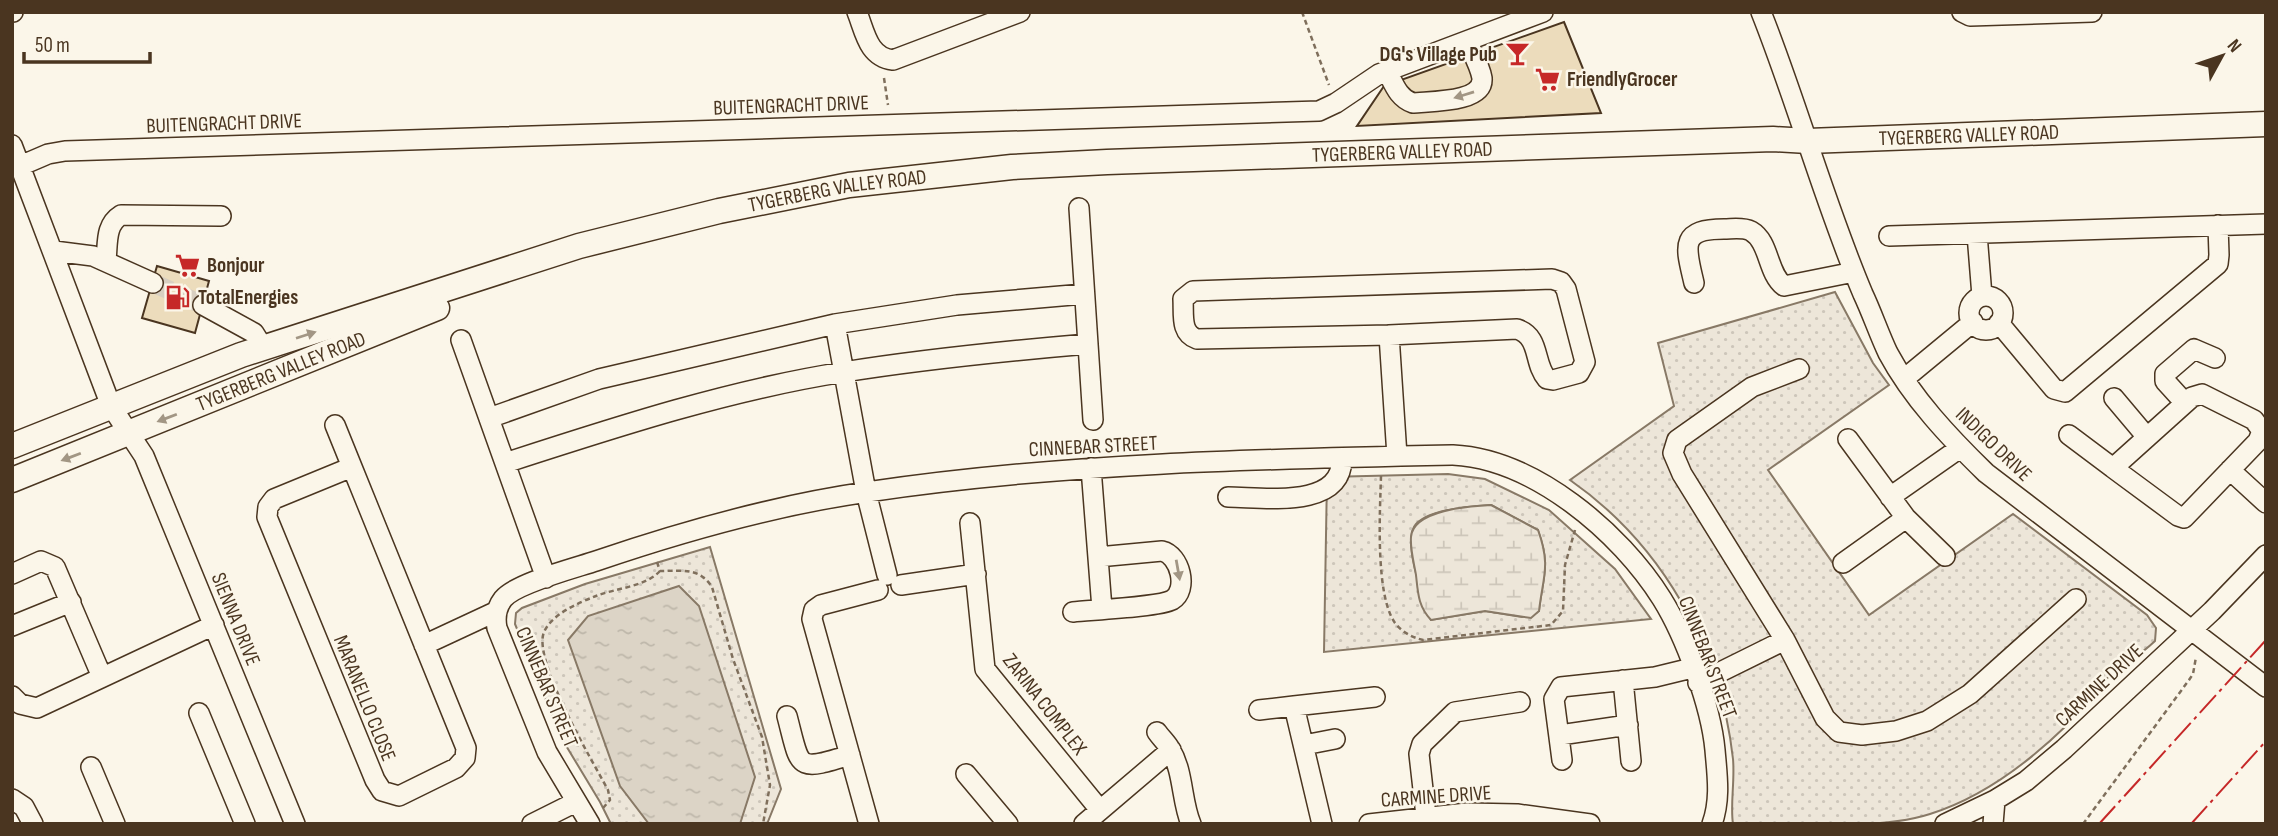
<svg xmlns="http://www.w3.org/2000/svg" width="2278" height="836" font-family="'Sofia Sans Condensed',sans-serif">
<style>
.grass{fill:url(#grass-dots);stroke:#887966;stroke-width:2;fill-rule:evenodd}
.wetland{fill:url(#wetland-marsh);stroke:#887966;stroke-width:2}
.water{fill:url(#water-ripples);stroke:#887966;stroke-width:2}
.building{fill:#ecdcbc;stroke:#4a3520;stroke-width:2}
.lines{fill:none;stroke-linecap:round;stroke-linejoin:round}
.minor-tunnel{stroke:#d8cfc1;stroke-width:19;stroke-dasharray:19 10;stroke-linecap:butt}
.minor-casing{stroke:#4a3520;stroke-width:22}
.major-casing{stroke:#4a3520;stroke-width:27}
.path{stroke:#7f6f5c;stroke-width:2.5;stroke-dasharray:5 3.5;stroke-linecap:butt}
.minor{stroke:#fbf6e9;stroke-width:19}
.major{stroke:#fbf6e9;stroke-width:24}
.power{stroke:#c62828;stroke-width:2;stroke-dasharray:24 5 3.5 5;stroke-linecap:butt}
.oneway{fill:#a29684}
.labels{text-anchor:middle;stroke-width:5;stroke-linejoin:round;paint-order:stroke}
.poi-label{font-size:21px;font-weight:bold;fill:#4a3520;stroke:#fbf6e9;text-anchor:start}
.street-label{font-size:21px;fill:#4a3520;stroke:#fbf6e9}
</style>
<defs>
<pattern id="grass-dots" width="8" height="8" patternUnits="userSpaceOnUse" patternTransform="scale(1.75)"><rect width="8" height="8" fill="#ede6d9"/><path d="M2 2h.1M6 6h.1" fill="none" stroke="#cdc6ba" stroke-width="1.8" stroke-linecap="round"/></pattern>
<pattern id="wetland-marsh" width="20" height="14" patternUnits="userSpaceOnUse" patternTransform="scale(1.75)"><rect width="20" height="14" fill="#ede6d9"/><path d="M1 5h8M5 5V1M11 12h8M15 12V8" fill="none" stroke="#cdc6ba"/></pattern>
<pattern id="water-ripples" width="26" height="14" patternUnits="userSpaceOnUse" patternTransform="scale(1.75)"><rect width="26" height="14" fill="#dcd4c6"/><path d="M2 4q2-2 4 0t4 0M15 11q2-2 4 0t4 0" fill="none" stroke="#beb7aa"/></pattern>
</defs>
<rect width="100%" height="100%" fill="#fbf6e9"/>
<path class="grass" d="M1835,292l38,71 16,22 -121,85 101,145 144,-101 134,101 9,13 -1,13c-22,21 -49,34 -70,57 -7,8 -11,19 -18,27 -38,37 -86,73 -137,89 -53,17 -141,10 -197,10 -3,-19 2,-43 0,-65 -12,-110 -71,-215 -163,-279l104,-74 -16,-63z
M1448,474l37,5 64,31 66,59 36,50 -327,33 3,-175zM1491,505l47,25c13,36 5,46 1,81l-17,6 -37,-6 -54,9c-7,-20 -30,-80 -15,-96 14,-15 56,-18 75,-19z
M710,547l71,242 -14,35h-156l-11,-22 -38,-63 -47,-115 1,-11 6,-5 63,-24z"/>
<path class="wetland" d="M1491,505l47,25c13,36 5,46 1,81l-8,7 -46,-7 -54,9c-13,-14 -13,-27 -15,-45 -2,-12 -6,-26 -5,-38 2,-27 59,-31 80,-32z"/>
<path class="water" d="M679,586l20,20 56,171 -15,47h-91l-29,-38 -52,-146 20,-24z"/>
<path class="building" d="M1564,22l37,91 -244,13 27,-40z
M157,266l52,15 -14,52 -53,-15z"/>
<g class="lines">
<path class="minor-tunnel" d="M153,283l50,22"/>
<defs>
<path id="minor" d="M12,12h1
M857,12c8,20 11,45 36,48l127,-48
M1761,12c37,93 63,190 102,282 9,19 16,40 25,59 24,45 62,85 98,120l280,214
M1962,12l8,4 122,-4
M1387,71c7,13 11,27 26,32 17,-2 71,0 69,-25 -2,-12 -10,-26 -15,-37
M12,145l99,261 33,50 151,368
M20,166l28,-12 17,-3 1254,-40 17,-8 43,-29 164,-62
M1079,208l14,212
M1977,234l5,62
M1889,236l377,-12
M54,251l39,5 60,27
M106,260c2,-17 -1,-35 15,-45l100,1
M1552,279l9,3 5,7 19,73 -6,11 -26,7 -6,-1c-14,-16 -6,-42 -30,-50l-128,6 -192,4c-17,-6 -13,-24 -14,-40l10,-8z
M1694,283c-8,-35 -16,-54 30,-54 8,0 19,-2 27,2 19,11 16,42 33,55l70,-14
M1969 313a17 17 0 1 1 34 0a17 17 0 1 1-34 0Z
M203,305l51,28 10,16
M1999,323l55,66 11,3 153,-128 1,-9 -1,-30
M835,324l31,168 21,83
M1389,335l8,121
M461,340l85,238
M1904,379l69,-57
M2202,394l52,26 8,11 -4,10 -74,77 -6,-2 -65,-48 79,-71z
M2114,398l32,38
M2185,403l-20,-22v-7l29,-25 21,9
M489,418l110,-39 236,-55 122,-19 127,-11
M335,425l17,42
M2069,435l44,33
M1848,439l58,79 39,38
M505,463c111,-36 224,-73 339,-91 81,-13 162,-21 244,-28
M352,467l114,281 -1,10 -9,10 -57,28 -17,-5 -7,-11 -108,-263 1,-10 6,-8z
M1091,468l11,141
M2230,470l36,33
M1228,497c35,0 113,13 114,-38
M1890,497l70,-49
M970,523l15,146 115,141
M1843,563l63,-45
M12,574l29,-13 14,6 47,110
M901,585l75,-11
M1073,612c19,-2 86,-5 99,-12 17,-10 8,-45 -10,-49l-64,6
M12,626l59,-24
M1785,640l40,78 14,14 23,3 34,-4 31,-10 43,-27 106,-95
M424,645l73,-34
M1623,680l8,81
M1698,683l87,-43 -103,-166 -9,-21 4,-13 75,-53 47,-18
M12,696l8,8 17,4 177,-83
M1259,710l35,-4
M199,713l46,111
M787,716c14,53 8,56 63,39
M1157,732c4,6 10,11 13,17 14,23 11,51 21,75
M1560,735l68,-10
M1304,745l31,-6
M1562,760l-8,-61 7,-12 94,-10 37,-9
M91,767l24,57
M966,774l42,50
M12,799l12,8 9,17
M1426,816l-7,-62 3,-10 33,-32 65,-10
M532,824l44,-22
M590,824l-43,-72 -50,-124c-2,-10 -1,-20 6,-29 13,-16 72,-31 93,-38 85,-29 182,-56 271,-69 194,-29 391,-33 586,-37 81,4 167,77 209,144 23,37 49,107 53,151 2,24 6,49 -3,74
M869,824l-57,-205 2,-9 7,-5 57,-15
M1084,824l87,-74
M1322,824l-28,-118 81,-9
M1369,824l98,-11 50,1 73,10
M1945,824l50,-24 31,-19 38,-32 148,-138 54,-56
M1993,824l2,-24"/>
<g id="major">
<path id="s1" d="M12,446l229,-91 338,-109 140,-35 130,-26 163,-18 95,-5 666,-23 35,2 458,-17"/>
<path id="s2" d="M12,480l425,-172"/>
</g>
</defs>
<use href="#minor" class="minor-casing"/>
<use href="#major" class="major-casing"/>
<path class="path" d="M1302,12l27,73
M884,78l4,27
M1381,476c-1,35 -6,119 14,147 7,9 16,14 28,17l128,-15 12,-14 2,-46 10,-35
M657,562l3,9c22,0 39,-4 52,16l21,72 29,78 8,48 -7,39
M603,808l7,-8 -2,-10c-15,-28 -76,-130 -64,-158 8,-18 34,-29 52,-36 20,-8 49,-9 64,-25
M2083,824l106,-144 4,-6 3,-17"/>
<use href="#minor" class="minor"/>
<use href="#major" class="major"/>
<path class="power" d="M2099,824l167,-184
M2191,824l75,-83"/>
</g>
<defs><path id="oneway-solid" d="M-6-.8H1V-3.2L6.5 0L1 3.2V.8H-6Z" transform="scale(1.75)"/></defs>
<g class="oneway">
<use href="#oneway-solid" transform="translate(1464 95) rotate(163)"/>
<use href="#oneway-solid" transform="translate(306 335) rotate(-18)"/>
<use href="#oneway-solid" transform="translate(167 418) rotate(159)"/>
<use href="#oneway-solid" transform="translate(71 457) rotate(159)"/>
<use href="#oneway-solid" transform="translate(1178 570) rotate(80)"/>
</g>
<defs>
<symbol id="bar-bare" viewBox="-9 -9 18 18"><path d="M-6-5H6L.8 .8V4.5H3.5V6h-7V4.5H-.8V.8Z" fill="#c62828" stroke="#fbf6e9" stroke-width="2.5" paint-order="stroke"/></symbol>
<symbol id="supermarket-bare" viewBox="-9 -9 18 18"><path d="M-6-5.5h2.5l.6 2H6L4.5 2H-2.5L-4.4-4H-6ZM-1.5 3.2a1.3 1.3 0 1 0 .1 0ZM3 3.2a1.3 1.3 0 1 0 .1 0Z" fill="#c62828" stroke="#fbf6e9" stroke-width="2.5" paint-order="stroke"/></symbol>
<symbol id="fuel-bare" viewBox="-9 -9 18 18"><path d="M-5.5-6h7V0h2V4h1.3V-2.5L3-4.5l.8-.8L6-3V5H2.5V1h-1V6h-7ZM-4.2-4.7v3.2H.2V-4.7Z" fill="#c62828" stroke="#fbf6e9" stroke-width="2.5" paint-order="stroke"/></symbol>
</defs>
<g fill-rule="evenodd">
<use href="#bar-bare" x="1500" y="36" width="35" height="35"/>
<use href="#supermarket-bare" x="1530" y="62" width="35" height="35"/>
<use href="#supermarket-bare" x="170" y="248" width="35" height="35"/>
<use href="#fuel-bare" x="160" y="280" width="35" height="35"/>
</g>
<g class="labels">
<g class="poi-label">
<text x="1497" y="61" text-anchor="end">DG's Village Pub</text>
<text x="1567" y="86">FriendlyGrocer</text>
<text x="207" y="272">Bonjour</text>
<text x="198" y="304">TotalEnergies</text>
</g>
<g class="street-label">
<text transform="translate(791 105) rotate(-2)" y="7">BUITENGRACHT DRIVE</text>
<text transform="translate(224 123) rotate(-2)" y="7">BUITENGRACHT DRIVE</text>
<text dy="7" stroke="none"><textPath href="#s1" startOffset="2000">TYGERBERG VALLEY ROAD</textPath></text>
<text dy="7" stroke="none"><textPath href="#s1" startOffset="1433">TYGERBERG VALLEY ROAD</textPath></text>
<text dy="7" stroke="none"><textPath href="#s1" startOffset="866">TYGERBERG VALLEY ROAD</textPath></text>
<text dy="7" stroke="none"><textPath href="#s2" startOffset="290">TYGERBERG VALLEY ROAD</textPath></text>
<text transform="translate(1994 444) rotate(44)" y="7">INDIGO DRIVE</text>
<text transform="translate(1093 446) rotate(-3)" y="7">CINNEBAR STREET</text>
<text transform="translate(236 619) rotate(68)" y="7">SIENNA DRIVE</text>
<text transform="translate(1708 657) rotate(69)" y="7">CINNEBAR STREET</text>
<text transform="translate(2099 685) rotate(-43)" y="7">CARMINE DRIVE</text>
<text transform="translate(547 687) rotate(67)" y="7">CINNEBAR STREET</text>
<text transform="translate(365 698) rotate(68)" y="7">MARANELLO CLOSE</text>
<text transform="translate(1045 704) rotate(52)" y="7">ZARINA COMPLEX</text>
<text transform="translate(1436 796) rotate(-4)" y="7">CARMINE DRIVE</text>
</g>
</g>
<rect width="2278" height="836" fill="none" stroke="#4a3520" stroke-width="28"/>
<g transform="translate(2222 56) rotate(50)" stroke="#fbf6e9" stroke-width="5" paint-order="stroke">
<path d="M0-5L12 26L0 18L-12 26Z" fill="#4a3520"/>
<text y="-10" font-size="19" font-weight="bold" text-anchor="middle" fill="#4a3520">N</text>
</g>
<path d="M24 52v10h126v-10" fill="none" stroke="#4a3520" stroke-width="3.5"/>
<text x="35" y="52" font-size="21" fill="#4a3520" stroke="#fbf6e9" stroke-width="5" paint-order="stroke">50 m</text>
</svg>
